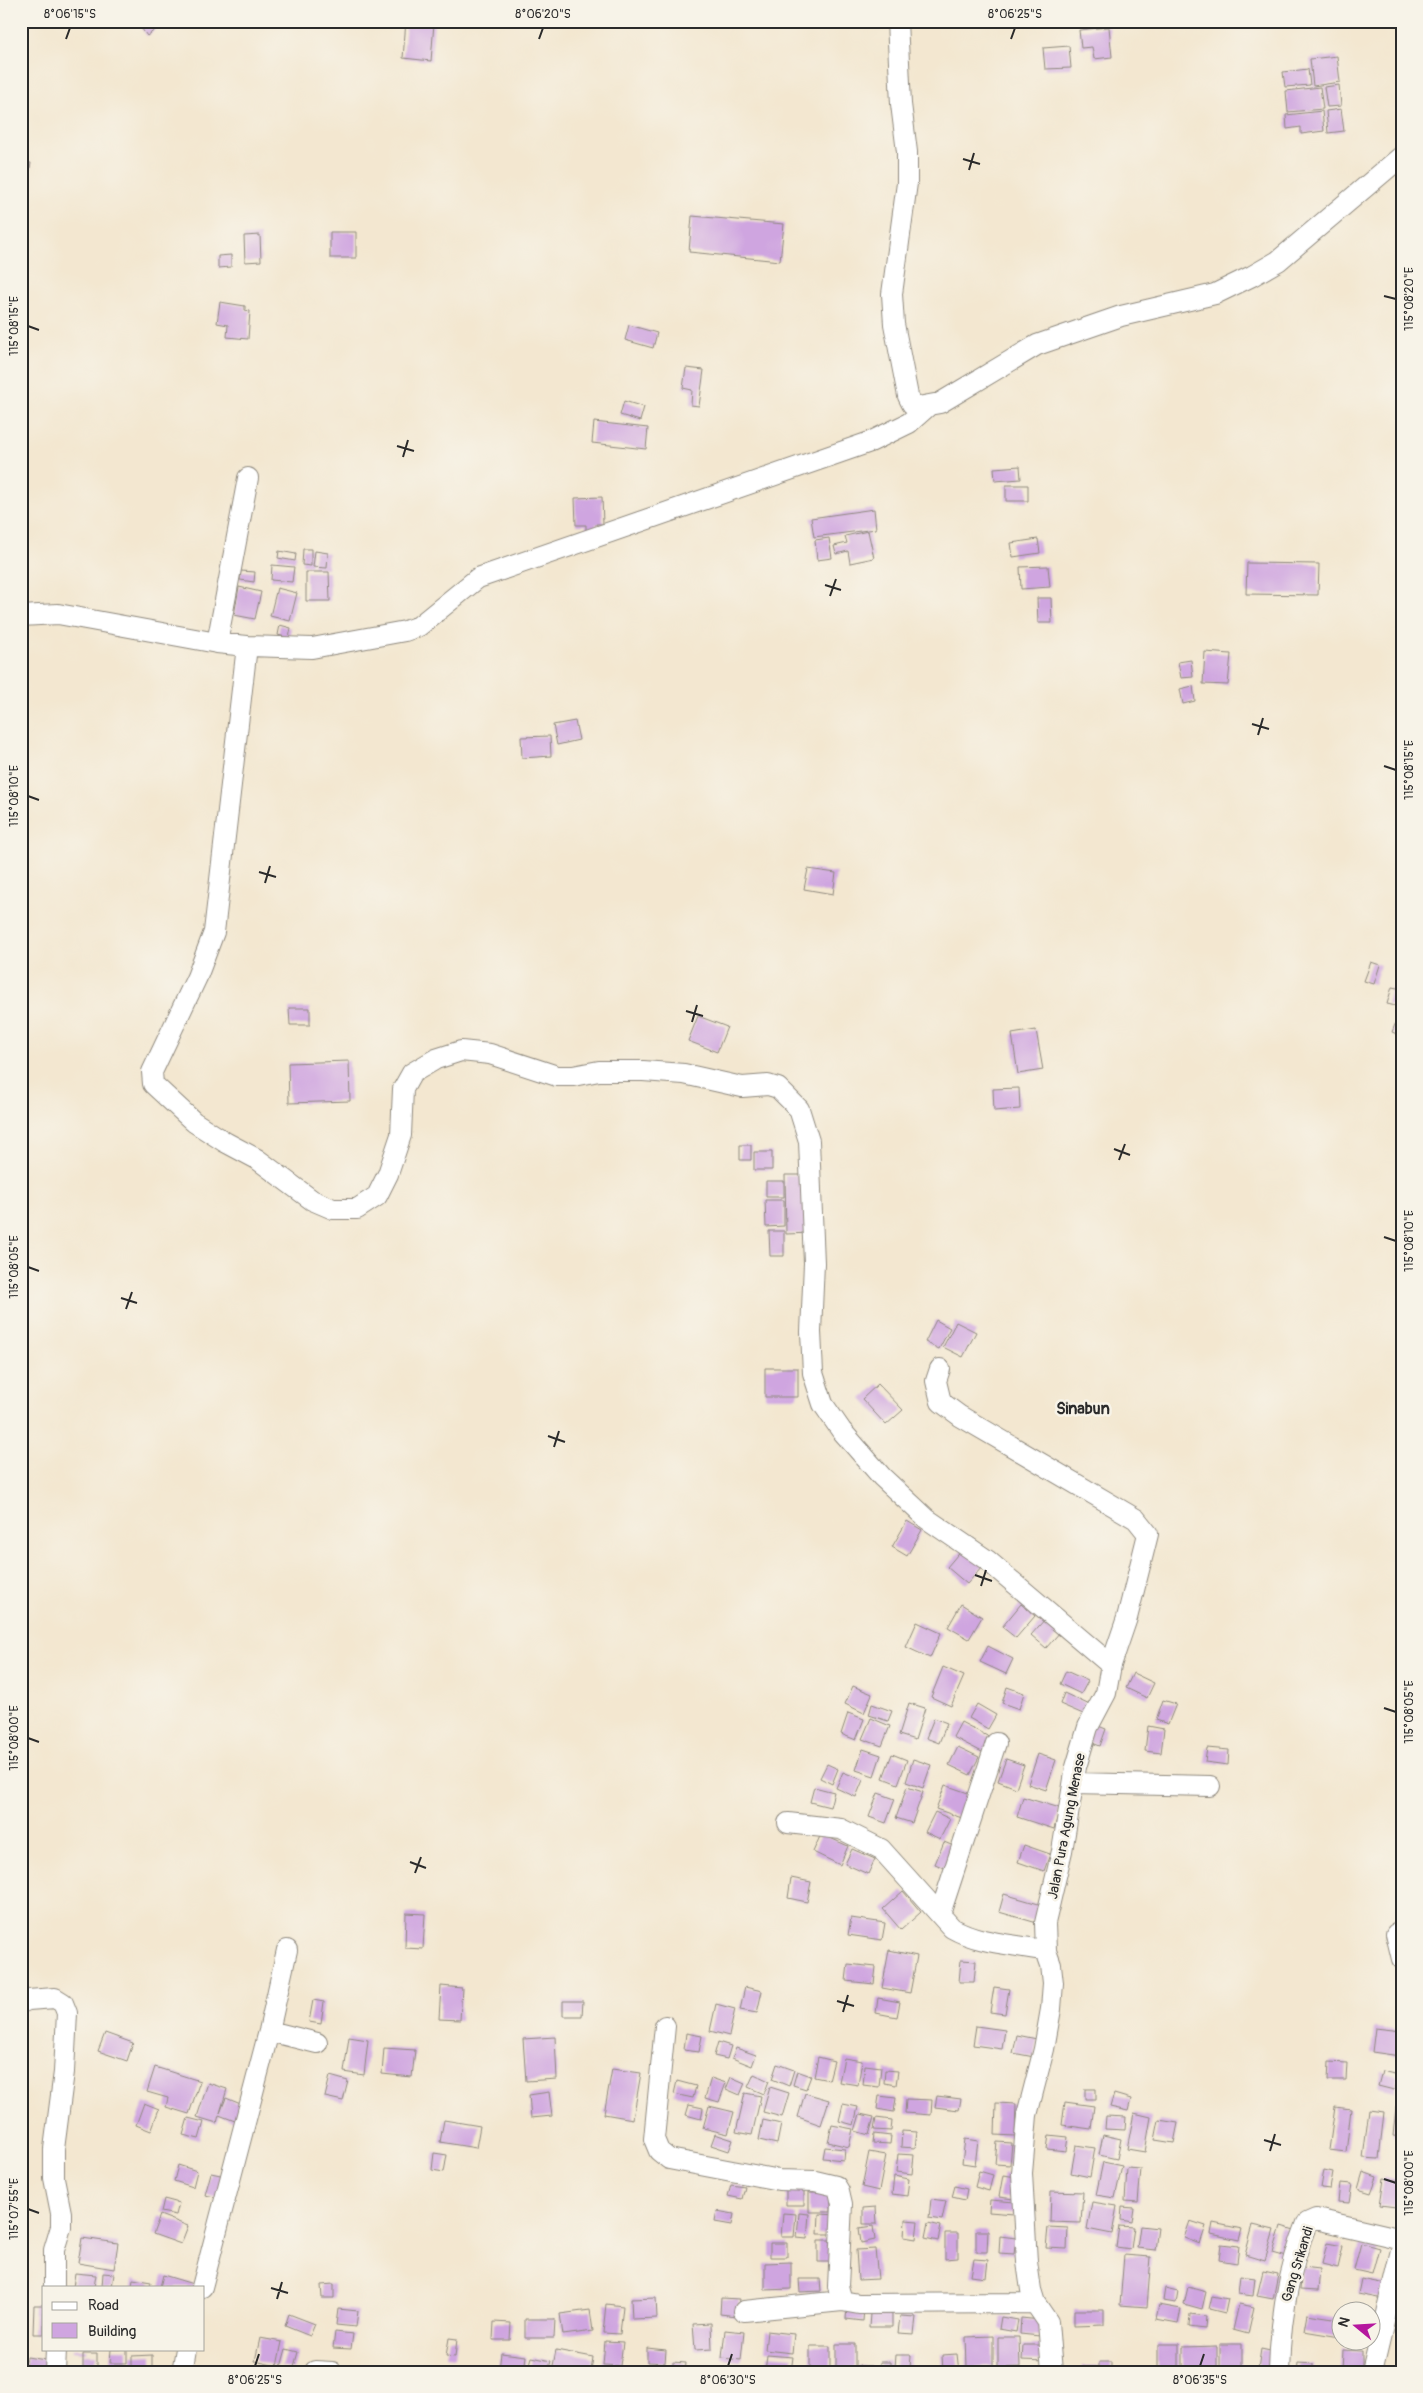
<svg xmlns="http://www.w3.org/2000/svg" width="1423" height="2393" font-family="Pangolin,sans-serif">
<style>
.building{fill:#cfa5e0}
.lines{fill:none;stroke-linecap:round;stroke-linejoin:round}
.street-casing{stroke:#8f897e;stroke-width:22}
.street{stroke:#fff;stroke-width:20}
.ticks{fill:none;stroke:#2b2b2b;stroke-width:2}
.labels{text-anchor:middle;stroke-width:5;stroke-linejoin:round;paint-order:stroke}
.street-label{font-size:14px;fill:#2b2b2b;stroke:#f7f3e8}
.quarter-label{font-size:16px;font-weight:bold;fill:#2b2b2b;stroke:#f7f3e8}
.neatline{fill:none;stroke:#2b2b2b;stroke-width:2}
.ticks-label{font-size:12px;text-anchor:middle;fill:#2b2b2b}
</style>
<rect width="100%" height="100%" fill="#f7f3e8"/>
<filter id="ink" filterUnits="userSpaceOnUse"><feTurbulence type="fractalNoise" baseFrequency=".02" numOctaves="2"/><feDisplacementMap in="SourceGraphic" scale="10" xChannelSelector="R" yChannelSelector="G"/><feConvolveMatrix kernelMatrix="1 2 1 2 8 2 1 2 1" color-interpolation-filters="sRGB"/></filter>
<filter id="wash" filterUnits="userSpaceOnUse"><feTurbulence type="fractalNoise" baseFrequency=".0096" numOctaves="4" result="noise"/><feDisplacementMap in="SourceGraphic" scale="20" xChannelSelector="R" yChannelSelector="G"/><feGaussianBlur stdDeviation="1.12" result="paint"/><feColorMatrix in="noise" values="0 0 0 0 0 0 0 0 0 0 0 0 0 0 0 0 0 1.4 0 .05"/><feComposite in="paint" operator="in"/></filter>
<g filter="url(#wash)">
<rect width="100%" height="100%" fill="#f3e7d0"/>
<g id="blocks">
<path class="building" d="M136,21h21l3,5 -13,10z
M406,21l28,2 -3,38 -28,-3z
M1080,21h30l1,2 -31,2z
M1109,27l3,30 -18,2 -2,-12 -11,1 -2,-18z
M1069,46l2,22 -26,1 -2,-21z
M1337,56l3,26 -27,4 -3,-27z
M1308,69l2,16 -25,2 -2,-15z
M1339,85l2,21 -14,1 -3,-20z
M1320,87l3,22 -35,3 -2,-21z
M1341,109l3,22 -16,2 -2,-22z
M1322,111l2,20 -23,3v-7l-14,2 -1,-14z
M21,162l10,1 -3,16 -7,-1z
M692,216l92,8 -4,37 -91,-9z
M330,232h26v26h-26z
M260,235l1,26 -16,1 -1,-26z
M231,255v12l-13,1v-12z
M220,302l25,4v4l5,1 -2,28 -21,-2 1,-12 -11,-2z
M629,325l28,8 -4,15 -28,-8z
M686,368l18,2 -5,36 -8,-1 1,-15 -9,-2z
M624,401l20,6 -4,14 -20,-6z
M594,422l54,6 -2,21 -54,-6z
M1020,466l1,13 -26,2 -1,-13z
M1006,485h22v16h-22z
M602,497l1,27h-7l1,7h-11v-6h-10l-1,-27z
M874,509l2,20 -62,8 -3,-19z
M868,531l6,27 -24,5 -2,-12 -12,3 -2,-8 13,-3 -2,-7z
M829,538l3,20 -15,2 -2,-20z
M1038,539l2,14 -27,4 -2,-14z
M303,549h8v17l-9,-1z
M279,551l17,3 -1,7 -17,-3z
M315,551l13,2 -1,15 -14,-1z
M1247,563l72,1 -1,31 -72,-1z
M272,565l22,2 -2,15 -21,-2z
M1048,566l2,21 -29,2 -1,-22z
M241,571l14,1 -1,10 -14,-2z
M306,572h23l1,29h-24z
M239,587l22,5 -6,27 -21,-4z
M277,588l20,5 -7,28 -20,-5z
M1037,598h14l1,25h-14z
M280,625l11,3 -2,10 -11,-3z
M1205,652l26,2 -3,31 -25,-1z
M1191,660l2,17 -12,1 -3,-16z
M1193,686l2,15 -12,3 -3,-15z
M575,721l4,19 -22,5 -4,-20z
M550,736l1,20 -29,2 -1,-21z
M808,869l28,4 -3,21 -29,-5z
M1371,962l9,3 -6,19 -10,-3z
M1392,987l10,2 -2,18 -13,-3z
M289,1008h21v17h-20z
M1400,1012l2,1v23l-10,-4z
M698,1016l29,11 -10,25 -29,-11z
M1036,1030l7,40 -25,4 -6,-40z
M349,1061l1,40 -61,2 -1,-40z
M1019,1088l1,21 -26,2 -1,-22z
M740,1145h11v15h-11z
M754,1152h18v18h-18z
M785,1175h25l1,58 -25,1z
M766,1181h18v16h-18z
M765,1200h19v26l-18,1z
M769,1231h15v25h-14z
M936,1320l14,8 -11,21 -14,-7z
M956,1322l20,10 -13,25 -20,-10z
M765,1368h33v29h-33z
M878,1384l25,26 -17,15 -24,-26z
M907,1521l15,9 -15,26 -15,-9z
M963,1548l20,18 -16,18 -20,-17z
M961,1604l21,13 -13,22 -21,-12z
M1021,1604l14,12 -19,22 -14,-11z
M1046,1618l15,13 -15,17 -15,-13z
M917,1622l24,11 -11,25 -24,-11z
M988,1646l25,13 -7,15 -26,-12z
M943,1667l21,9 -13,30 -20,-9z
M1066,1671l22,10 -7,13 -21,-10z
M1133,1673l21,10 -7,15 -21,-10z
M853,1686l19,8 -8,19 -19,-9z
M1007,1687l17,6 -5,16 -17,-6z
M1064,1693l30,14 -4,10 -30,-13z
M1163,1700l13,4 -8,20 -12,-4z
M909,1703l16,5 -10,32 -16,-5z
M872,1704l20,7 -4,10 -19,-6z
M977,1704l19,11 -8,14 -19,-11z
M848,1713l16,6 -8,21 -15,-6z
M871,1718l19,8 -8,20 -20,-7z
M934,1718l13,5 -8,20 -13,-5z
M961,1722l30,16 -7,15 -31,-16z
M1093,1724l13,5 -6,17 -13,-5z
M1148,1726l16,3 -3,24 -16,-2z
M958,1747l21,10 -9,18 -21,-10z
M1207,1748l22,2 -1,15 -23,-3z
M863,1749l18,6 -7,21 -18,-6z
M892,1754l15,6 -9,24 -15,-6z
M1038,1754l18,6 -10,30 -18,-6z
M913,1759l18,6 -8,23 -17,-6z
M1006,1759l18,6 -8,23 -18,-7z
M827,1764l11,5 -6,15 -12,-6z
M843,1772l20,8 -7,17 -20,-9z
M945,1785l26,9 -9,24 -26,-9z
M814,1787l20,5 -4,15 -20,-5z
M907,1787l16,5 -11,31 -16,-5z
M878,1793l17,6 -9,24 -17,-6z
M1023,1797l37,11 -6,21 -37,-12z
M935,1812l15,7 -10,20 -15,-7z
M821,1834l27,12 -8,19 -27,-13z
M944,1842l12,5 -9,22 -12,-5z
M1024,1845l26,9 -6,17 -26,-9z
M852,1849l23,10 -7,15 -23,-10z
M791,1878l20,4 -4,20 -19,-4z
M903,1891l18,21 -20,18 -18,-21z
M1004,1894l38,11 -5,18 -38,-11z
M406,1913l19,1 -2,35 -18,-1z
M851,1918l34,5 -3,17 -34,-5z
M889,1950l28,6 -7,37 -28,-5z
M961,1960l15,1 -2,21h-15z
M848,1964l28,3 -2,17 -28,-3z
M441,1986l21,2 -2,32 -21,-1z
M745,1987l17,4 -5,22 -17,-3z
M994,1987l15,2 -4,25 -15,-2z
M878,1998l22,4 -3,15 -21,-4z
M313,2000l11,2 -3,22 -12,-2z
M563,2001h20l-1,15h-19z
M716,2004l19,5 -6,27 -19,-5z
M976,2026l29,4 -3,19 -29,-4z
M1375,2028l27,3 -2,25 -28,-4z
M105,2033l28,10 -6,18 -29,-10z
M686,2033l16,3 -3,16 -15,-2z
M1017,2035l20,4 -3,18 -21,-4z
M349,2037l19,3 -4,35 -20,-3z
M555,2037l2,42 -31,2 -3,-42z
M718,2042l13,4 -4,13 -13,-3z
M384,2048l31,2 -3,27 -30,-3z
M736,2048l20,7 -4,11 -20,-8z
M818,2057l16,4 -5,19 -15,-3z
M844,2058l18,3 -4,24 -19,-3z
M1329,2062l18,1 -1,17h-18z
M777,2064l17,6 -5,16 -17,-7z
M865,2065l16,2 -2,20 -16,-2z
M155,2067l45,14 -11,33 -23,-7 2,-9 -21,-6z
M612,2069l29,4 -8,46 -29,-5z
M885,2070l13,1 -2,14 -12,-2z
M797,2071l14,5 -5,13 -13,-4z
M1382,2071l16,4 -4,15 -16,-4z
M754,2074l15,7 -5,13 -16,-7z
M330,2076l18,5 -5,20 -18,-4z
M731,2077l14,6 -5,12 -14,-6z
M711,2078l15,5 -7,19 -14,-4z
M677,2081l19,5 -3,12 -19,-4z
M208,2083l19,6 -7,24 6,-15 22,9 -5,17 -24,-9 -2,8 -20,-6z
M770,2087l19,6 -7,24 -19,-5z
M1085,2089h11v10h-11z
M549,2092l3,24 -21,2 -2,-23z
M745,2093l16,3 -9,39 -16,-3z
M805,2093l24,7 -8,25 -23,-8z
M1114,2094l17,5 -3,12 -18,-4z
M879,2096l17,2 -2,14 -17,-3z
M937,2096l24,3 -2,11 -24,-3z
M906,2099l26,1 -1,15 -26,-2z
M1065,2102l29,4 -3,23 -29,-4z
M144,2103l15,6 -8,22 -15,-6z
M996,2103l20,1 -1,32 -20,-1z
M843,2104l15,3 -4,18 -15,-4z
M689,2105l14,3 -2,11 -15,-4z
M709,2106l25,6 -6,22 -25,-6z
M1335,2107l16,2 -5,43 -17,-2z
M1396,2107h6v30l-9,-1z
M1369,2110l15,2 -5,47 -16,-1z
M1134,2113l17,4 -6,35 -18,-3z
M860,2114l14,3 -5,18 -14,-4z
M1106,2116l20,1 -1,13 -20,-1z
M188,2118l16,4 -5,17 -16,-4z
M876,2118l16,2 -1,11 -17,-1z
M444,2120l36,6 -4,22 -36,-6z
M763,2120l18,4 -4,20 -18,-4z
M1159,2120l19,3 -4,20 -19,-3z
M832,2125l21,4 -4,18 -21,-5z
M902,2131l15,1 -2,16 -14,-1z
M715,2134l18,6 -4,11 -18,-6z
M874,2134l17,2 -1,8 -17,-1z
M1049,2135l19,2 -2,14 -19,-2z
M1103,2135l18,4 -4,20 -18,-4z
M965,2139l13,2 -3,24 -13,-2z
M997,2142l15,1 -2,22 -15,-1z
M1076,2145l19,3 -5,29 -19,-4z
M825,2147l20,2 -1,11 -21,-2z
M869,2152l17,3 -7,36 -17,-4z
M434,2153l13,2 -3,17 -12,-2z
M898,2154l16,1 -2,19 -16,-2z
M1103,2162l19,4 -7,32 -19,-3z
M178,2165l19,6 -4,16 -19,-6z
M1127,2168l14,1 -3,33 -13,-1z
M1324,2170l9,2 -3,17 -9,-1z
M979,2171l14,4 -4,16 -14,-4z
M1363,2172l14,5 -6,16 -13,-4z
M211,2173l14,3 -5,22 -15,-3z
M1003,2175l14,2 -3,22 -15,-2z
M894,2176l15,3 -2,17 -15,-2z
M1384,2178l17,3 -5,26 -16,-2z
M1340,2183l12,1 -3,19 -11,-1z
M731,2185l14,2 -3,12 -14,-3z
M955,2186l12,3 -2,11 -13,-3z
M786,2190h18v15h-18z
M1051,2191l32,1 -2,31 -31,-1z
M809,2192h22v20h-22z
M164,2199l15,4 -3,12 -15,-3z
M931,2199l15,2 -4,19 -13,-2z
M990,2200l25,2 -1,12 -25,-2z
M1092,2202l25,4 -5,28 -25,-5z
M876,2207l1,17h-14v-16z
M1122,2207l12,1 -2,14 -11,-2z
M717,2211l17,3 -2,11 -17,-3z
M783,2213l13,1 -2,23h-13z
M799,2213l10,1 -2,25 -10,-1z
M819,2214l19,1 -1,19h-19z
M160,2215l28,11 -7,18 -28,-10z
M905,2220l13,1 -2,18 -12,-2z
M1190,2221l16,5 -6,18 -16,-6z
M928,2223l13,3 -3,15 -13,-3z
M1213,2223l29,6 -3,11 -28,-6z
M1253,2225l21,5 -9,31 -20,-6z
M873,2226l2,14 -14,3 -2,-15z
M1119,2226l15,1 -3,22 -15,-2z
M1140,2226l18,2 -3,22 -18,-2z
M1281,2226l17,5 -8,27 -17,-5z
M1048,2227l20,1 -1,21 -21,-1z
M976,2231h12l-1,21h-11z
M945,2233h13v25l-13,1z
M1000,2236l16,2 -2,16 -15,-1z
M82,2238l36,5 -4,26 -36,-6z
M818,2240h16l-1,22h-15z
M770,2243h17v14h-17z
M1327,2243l16,3 -5,22 -16,-4z
M1361,2243l18,5 -7,26 -18,-4z
M1221,2244l18,2 -2,17 -18,-3z
M875,2249l3,30 -20,1 -2,-30z
M1124,2255l27,2 -4,50 -27,-2z
M974,2259l14,1 -2,18 -15,-2z
M791,2262v27l-26,1v-27z
M1302,2267l18,2 -2,22 -18,-1z
M1263,2271l15,3 -5,25 -16,-3z
M75,2273l21,2 -2,12h-21z
M103,2273l11,1 -2,13h-10z
M163,2275l30,9 -1,3h-32z
M1240,2276l15,2 -2,18 -15,-2z
M133,2279l18,3 -1,5h-18z
M799,2279h21l1,12 -21,1z
M1361,2279l25,5 -3,15 -25,-5z
M334,2284v14h-12l-1,-13z
M1188,2287l18,5 -4,17 -18,-5z
M1165,2288l13,3 -2,12 -13,-2z
M1212,2296l16,3 -3,14 -16,-4z
M656,2298l1,20 -25,1 -1,-20z
M721,2298l18,1 -2,17 -17,-2z
M606,2304l17,2 -3,28 -17,-1z
M1239,2304l15,3 -6,27 -15,-4z
M34,2305h10v29h-11z
M1159,2305l22,4 -3,14 -22,-4z
M847,2307l17,1 -1,13 -17,-2z
M338,2309l20,2 -2,16 -20,-2z
M590,2310l3,21 -30,4 -3,-21z
M1074,2310h30v15l-30,1z
M289,2314l26,10 -5,12 -25,-10z
M870,2314h22v13h-23z
M1190,2314l16,2 -1,13 -16,-2z
M1307,2314l33,5v18l-36,-6z
M900,2316l16,1 -2,17 -16,-1z
M1001,2317l17,3 -2,12 -17,-3z
M1021,2318l20,2 -1,16 -20,-2z
M525,2319h30l-1,19h-29z
M494,2322l17,1 -1,17h-17z
M711,2323l1,26 -17,1 -2,-26z
M725,2330l19,2 -3,28 -19,-2z
M767,2331l27,3 -2,19 -27,-3z
M335,2332l18,2 -2,15 -18,-1z
M993,2336v30l-26,1 -1,-30z
M998,2337h21l1,30 -22,1z
M260,2338l22,4 -5,24 -22,-5z
M449,2338l8,1 -2,18 -9,-1z
M605,2341l18,1 -3,24 -17,-1z
M836,2344h19v28h-19z
M1158,2344h21v24l-21,1z
M1220,2344h22v27h-22z
M1023,2345h23v16l-24,-1z
M810,2346h20v26h-20z
M1217,2346v26h-34v-25z
M647,2348l19,2 -1,13 -18,-1z
M73,2349h13v3l-13,-1z
M111,2349h16v14h-17z
M286,2349l12,3 -5,18 -12,-3z
M1261,2349l14,3 -3,19 -14,-2z
M556,2350l37,7 -2,15 -39,-1z
M1343,2350l19,1v19h-20z
M501,2353l25,3 -2,16 -25,-2z
M83,2354h14v18h-14z
M957,2354l2,18h-16l-1,-17z
M152,2355v16l-20,1v-16z
M767,2355l26,2 -2,15h-26z
M896,2355h15l-1,14 -15,-1z
M27,2357l25,4 -1,11h-27z
M532,2357l19,4 -3,11 -20,-1z
M673,2362l13,1 -1,9h-12z
M880,2362h10v10h-10z
M1099,2362h12v10h-12z
M1298,2363l15,1v8h-16z
M858,2366h15v6h-15z
M1083,2367h14v5h-14z
M1389,2369l13,1v2h-13z"/>
</g>
</g>
<g filter="url(#ink)">
<use href="#blocks" fill-opacity="0" stroke="#8f897e" stroke-width="1"/>
<g class="lines">
<defs>
<path id="street" d="M897,21l4,83 6,48v31l-15,111 2,30 14,72 4,8 6,3 22,-4 97,-58 84,-29 94,-22 37,-18 26,-15 124,-105
M21,616l37,-2 159,29 30,3 65,2 93,-17 14,-5 59,-48 392,-136 39,-19 18,-16
M217,643l31,-165
M247,646l-33,286 -17,45 -45,95 1,12 41,38 31,20 32,17 55,41 21,9h24l20,-13 11,-22 13,-39 2,-46 9,-16 24,-14 25,-8 29,3 67,22h16l26,-5h44l41,3 58,13 26,-2 10,3 21,21 10,32 5,122 -3,69 2,41 10,31 18,26 41,47 45,42 60,41 124,105
M940,1369l-4,12 5,21 19,14 176,103 12,15 -21,84 -16,47 -5,28 -18,34 -12,40 -14,84 -17,72 1,28 5,14 2,18 -2,26 -7,40 -17,66 -5,58 5,89 4,28 4,13 13,19 4,50
M1074,1783l136,3
M788,1823l53,6 40,20 71,79c28,16 62,16 94,23
M940,1914l56,-171
M1396,1934l6,25
M21,2003l7,-3 27,-2 8,5 4,10 -3,59 -10,77v29l7,35v14l-7,23v37
M665,2026l-11,113 5,12 10,8 110,21 36,1 21,5 3,5 3,13 -4,82 4,15 17,3 176,-1
M269,2031l48,12
M202,2287l67,-256 18,-81
M744,2311l98,-10
M315,2371l17,1
M55,2372l1,-23
M182,2372l4,-23
M1279,2372c1,-51 9,-101 28,-149l9,-4 86,20
M1372,2372l30,-126"/>
</defs>
<use href="#street" class="street-casing"/>
<use href="#street" class="street"/>
</g>
</g>
<path class="ticks" d="M66,39l4,-11M539,39l4,-11M1011,39l4,-11M963,159l17,5M969,170l5,-17M1384,296l12,3M28,326l11,4M397,446l17,5M403,457l5,-17M825,585l16,5M830,596l6,-17M1252,724l17,5M1258,735l5,-17M1384,766l12,4M28,796l11,4M259,872l17,5M265,883l5,-17M686,1011l17,5M692,1022l5,-17M1114,1149l16,6M1119,1160l6,-16M1384,1237l12,4M28,1267l11,4M121,1298l16,5M126,1309l6,-17M548,1436l17,6M554,1447l5,-16M975,1575l17,6M981,1586l5,-16M1384,1708l12,4M28,1738l11,4M410,1862l16,6M415,1873l6,-16M837,2001l17,5M843,2012l5,-17M1264,2140l17,5M1270,2151l5,-17M1384,2179l12,4M28,2209l11,4M271,2288l17,5M277,2299l5,-17M255,2366l4,-12M728,2366l4,-12M1200,2366l4,-12"/>
<g class="labels">
<g class="street-label">
<text transform="translate(1066 1826) rotate(-79)" y="5">Jalan Pura Agung Menase</text>
<text transform="translate(1297 2264) rotate(-73)" y="5">Gang Srikandi</text>
</g>
<g class="quarter-label">
<text x="1083" y="1414">Sinabun</text>
</g>
</g>
<rect width="1423" height="2393" fill="none" stroke="#f7f3e8" stroke-width="55"/>
<rect x="42" y="2286" width="162" height="65" fill="#f7f3e8" stroke="#a5a39c"/>
<rect x="52" y="2302" width="25" height="8" fill="#ffffff" stroke="#a5a39c"/>
<text x="88" y="2310" font-size="15" fill="#2b2b2b">Road</text>
<rect x="52" y="2323" width="25" height="15" fill="#cfa5e0" stroke="#a5a39c"/>
<text x="88" y="2336" font-size="15" fill="#2b2b2b">Building</text>
<g transform="translate(1356 2326) rotate(288)"><circle r="24" fill="#f7f3e8" stroke="#a5a39c"/>
<path d="M0-4L9 19L0 12L-9 19Z" fill="#b5179e"/>
<text y="-8" font-size="14" font-weight="bold" text-anchor="middle" fill="#2b2b2b">N</text>
</g>
<rect x="28" y="28" width="1368" height="2338" class="neatline"/>
<g class="ticks-label">
<text x="70" y="18">8°06'15"S</text>
<text x="543" y="18">8°06'20"S</text>
<text x="1015" y="18">8°06'25"S</text>
<text transform="translate(1409 299) rotate(-90)" y="4">115°08'20"E</text>
<text transform="translate(14 326) rotate(-90)" y="4">115°08'15"E</text>
<text transform="translate(1409 770) rotate(-90)" y="4">115°08'15"E</text>
<text transform="translate(14 796) rotate(-90)" y="4">115°08'10"E</text>
<text transform="translate(1409 1241) rotate(-90)" y="4">115°08'10"E</text>
<text transform="translate(14 1267) rotate(-90)" y="4">115°08'05"E</text>
<text transform="translate(1409 1712) rotate(-90)" y="4">115°08'05"E</text>
<text transform="translate(14 1738) rotate(-90)" y="4">115°08'00"E</text>
<text transform="translate(1409 2183) rotate(-90)" y="4">115°08'00"E</text>
<text transform="translate(14 2209) rotate(-90)" y="4">115°07'55"E</text>
<text x="255" y="2384">8°06'25"S</text>
<text x="728" y="2384">8°06'30"S</text>
<text x="1200" y="2384">8°06'35"S</text>
</g>
</svg>
